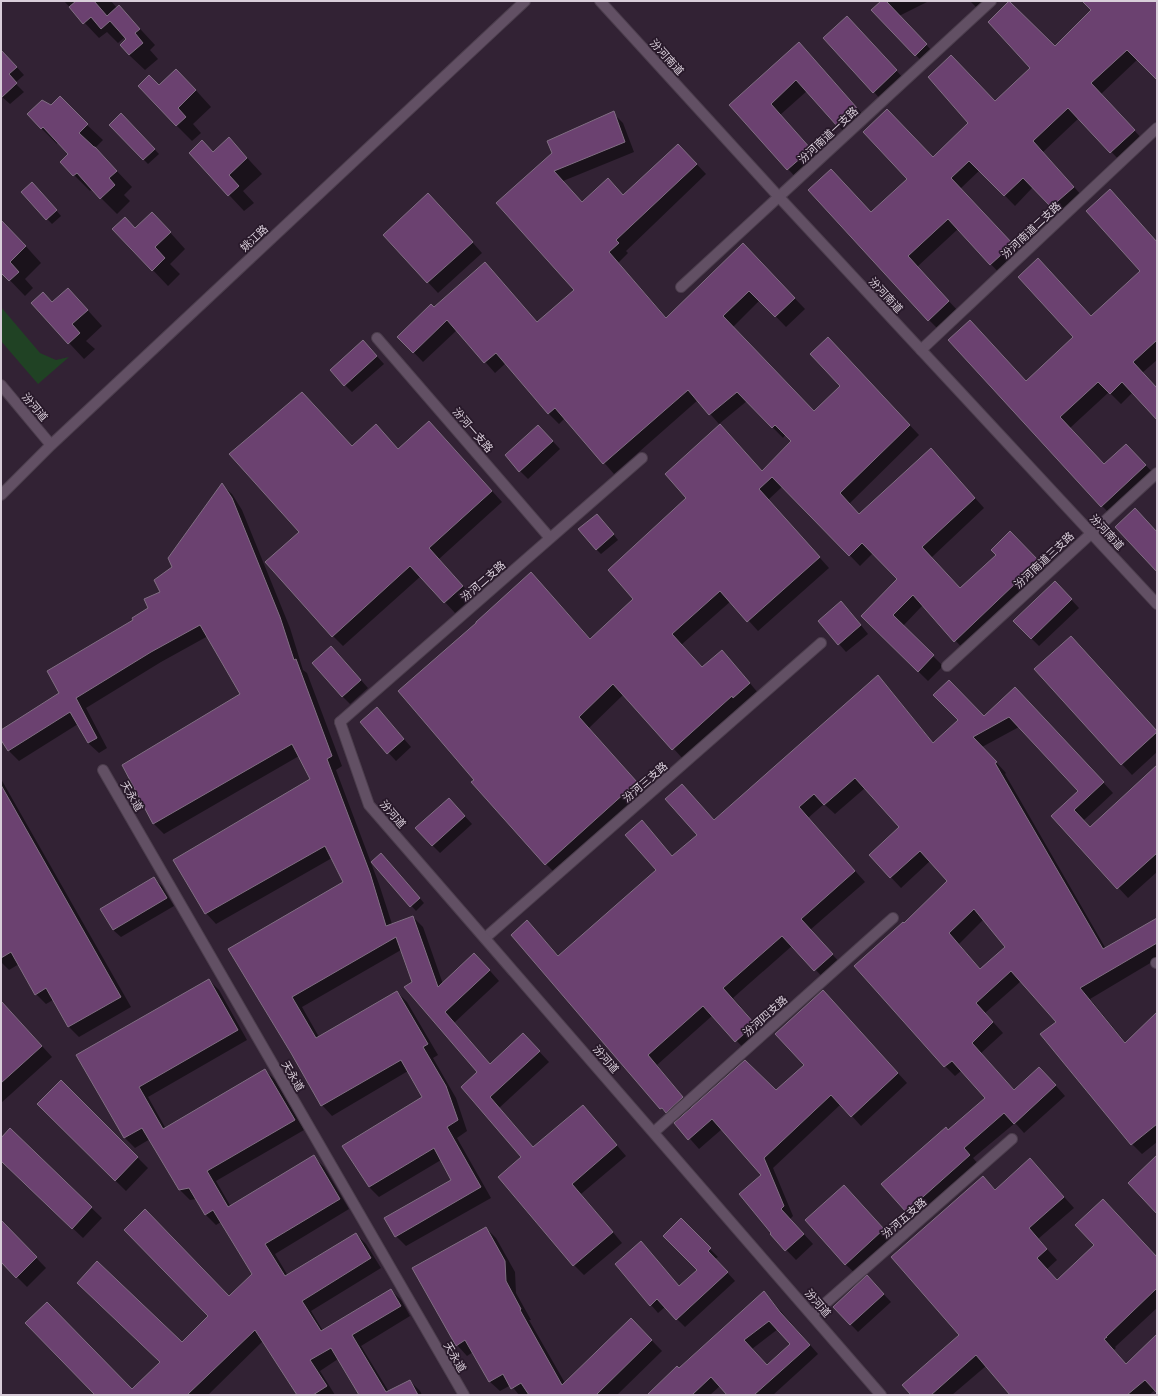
<svg xmlns="http://www.w3.org/2000/svg" width="1158" height="1396" font-family="Rubik,'Noto Sans SC',sans-serif">
<style>
.green{fill:#204224}
.shadow{fill:#0007;fill-rule:evenodd}
.building{fill:#6b4170;stroke:#816e83;fill-rule:evenodd}
.lines{fill:none;stroke-linecap:round;stroke-linejoin:round}
.street-casing{stroke:#4c3e4d;stroke-width:12}
.secondary-casing{stroke:#4c3e4d;stroke-width:12}
.street{stroke:#625064;stroke-width:10}
.secondary{stroke:#625064;stroke-width:10}
.labels{text-anchor:middle;stroke-width:3.5;stroke-linejoin:round;paint-order:stroke}
.street-label{font-size:11px;fill:#d9ceda;stroke:#28192a}
</style>
<rect width="100%" height="100%" fill="#322234"/>
<path class="green" d="M1,307l39,46 16,7 13,-3 -31,27 -37,-43z"/>
<path class="shadow" d="M64,1h47l6,7 2,-2 36,39 -5,5 8,9 -13,11 -16,-15 -2,-15 -2,-3 -7,6 -11,-11 -8,6z
M882,1h47l-30,15 35,37 -11,10 -7,-8z
M970,1h20l-10,10z
M1084,1h73v78l-19,-20 -37,35 43,47 -23,21 -42,-44 -36,34 40,45 -21,20 -29,-30 -18,19 -35,-36 -20,19 62,66 -21,20 -43,-46 -41,38 42,45 -20,18 -10,-10 -57,-107 183,-165 37,-38z
M855,25l49,54 -23,21 -7,-8z
M799,43l68,76 -19,17 -41,-45 -27,24 40,45 -22,20 -68,-75z
M1,50l23,25 -9,8 9,9 -14,12 -9,-8z
M159,86h33l19,21 -18,17 8,9 -9,8 -16,-16z
M51,107l36,18 16,15 -8,8 37,39 -8,8 6,6 -13,13 -25,-25 -2,2 -29,-29 8,-8 -11,-12 -1,2 -16,-16z
M613,113l10,10 11,29 -71,29 19,22 42,-7 64,-41 18,19 -80,77 2,2 -10,10 49,55 86,-63 52,54 -19,18 -26,-27 -27,27 81,85 27,-26 -3,-37 81,86 -70,69 11,11 81,-55 43,48 -53,50 30,31 37,-34 12,-22 38,39 -83,79 -42,-46 -20,21 40,40 -15,15 -66,-65 36,-37 -25,-26 -13,13 -77,-80 -15,14 61,68 -71,63 -27,-30 -50,44 21,23 30,-6 27,32 -76,65 -59,-65 -35,34 57,65 -90,81 -10,-10 -71,-84 66,-196 50,55 43,-40 159,-158 -7,-7 -3,4 -36,-37 -28,23 -21,-24 -84,74 -49,-56 -6,6 -10,-10 -43,-51 -11,10 -38,-43 -34,32 -24,-25 86,-74 53,60 37,-33 -78,-86z
M121,115l38,39 -11,10 -38,-39z
M229,138l33,36 -19,17 11,12 -10,8 -54,-58h23z
M37,188l24,28 -9,8 -30,-32z
M439,205l43,48 -44,40 -54,-58z
M114,229h53l18,20 -15,15 10,10 -12,12z
M1,232l21,10 19,21 -16,16 8,9 -8,8 -24,-25z
M1157,242v118l-15,13 15,16v29l-24,-26 -12,12 -12,-12 -39,36 34,37 32,-10 20,21 -44,40 -10,-10 -132,-185 57,61 48,-45 17,-20 49,-46z
M32,303l51,2 19,21 -16,15 9,8 -11,10z
M363,341l21,23 -32,28 -7,-7z
M439,432l63,70 -63,57 34,38 -18,16 -34,-37 -78,70 -10,-10 -33,-104 52,-85 47,3z
M546,434l14,15 -32,30 -8,-8z
M222,485l10,9 10,16 48,118 13,42 4,3 35,93 -6,4 43,114 13,40 21,-7 10,10 20,57 41,-20 15,17 -45,42 37,42 42,-20 16,17 -50,46 35,40 49,-42 43,50 -45,38 41,49 -38,32 -10,-10 -51,-108 -61,-70 17,-15 -66,-89 -12,-33 -99,57 17,30 78,-45 10,10 31,53 -5,3 23,40 11,33 -10,7 34,60 -85,48 -10,-10 56,-56 -11,-20 -62,37 -10,-10 55,-89 -16,-27 -76,45 -10,-11 -30,-53 -62,-103 114,-67 -12,-24 -116,66 -10,-11 -32,-53 138,-81 -13,-23 -135,78 -10,-10 -30,-58 117,-72 -33,-58 -47,26 -75,46 21,40 -8,5 -11,-10 -10,-19 -59,37 -10,-10 -8,-13v-7l60,-38 73,-73 16,-11 12,-17 11,-25z
M602,520l16,20 -17,14 -5,-5z
M1055,582l24,26 -40,38 -25,-25z
M849,610l19,24 -22,18 -7,-8z
M339,655l29,33 -18,16 -8,-8z
M1036,670l121,61v21l-25,23z
M878,677l10,10 46,57 50,-27 41,-19 88,95 -29,27 6,8 67,-61v105l-29,26 -76,-82 28,-25 -61,-64 -37,20 24,26 -1,1 101,175 51,-30v40l-67,40 36,44 31,-29v128l-15,12 -10,-10 -90,-110 15,-12 -36,-41 -36,32 18,20 -22,20 34,38 34,-13 16,18 -41,37 -9,-10 -42,35 7,8 -63,55 -10,-10 41,-80 38,-33 -24,-28 -7,6 -10,-10 -41,-141 44,-44 -18,-20 -29,27 -31,-33 30,-28 -35,-39 -30,26 -11,-10 -16,14 57,64 -55,48 32,35 -17,15 -32,-35 -60,53 32,37 -19,16 -33,-36 -56,50 35,43 84,-16 29,-27 27,-64 75,82 -46,43 -20,-22 -68,64 20,48 -3,3 23,25 -17,16 -25,-26 2,-1 -10,-58 -41,-46 -23,20 -23,-26 1,-1 -5,-4 -1,1 -10,-11 -149,-173 25,-3 22,24 98,-86 -15,-48 31,35 25,-22 -16,-50 32,35zM984,919l22,28 -25,23 -22,-26z
M384,716l27,31 -15,14 -35,-38z
M1,779l130,228 -52,30 -10,-10 -16,-27 -7,4 -10,-10 -17,-30 -10,6 -8,-8z
M449,799l23,25 -32,29 -8,-8z
M386,860l38,43 -8,8 -44,-49z
M154,878l8,8 12,20 -53,31 -8,-7 -11,-21z
M209,980l10,10 28,50 -99,57 18,32 99,-59 10,10 29,50 -88,51 15,26 83,-50 10,10 25,42 -74,45 13,22 68,-42 10,10 15,24 -70,43 12,20 68,-41 10,10 9,16 -49,30 28,46 21,-11 10,10 2,4h-62l-22,-36 -18,12 15,24h-37l-35,-54 -55,54h-111l35,-4 121,-117 -32,-52 -5,3 -10,-10 -10,-16 -6,1 -10,-10 -30,-51 -15,9 -10,-10 -47,-82z
M1,1001l51,56 -51,46z
M61,1081l87,87 -22,23 -88,-87z
M10,1130l92,88 -19,20 -82,-78v-20z
M1040,1170l34,38 -36,31 19,21 -10,9 10,12 100,-24v51l-42,39 1,1 -2,2 12,15 31,-29v55l-2,-1 -6,5h-138l-25,-29 -34,29h-40l49,-60 22,-158 13,13z
M844,1186l50,54 -38,34 -11,-10z
M681,1220l37,37 -3,2 20,22 -50,46 -20,-20 -7,6 -42,-49 64,23 18,-17z
M1,1221l45,47 -19,19 -26,-26z
M486,1228l10,10 19,34 1,21 15,27h-2l36,63 66,-64 31,32 -45,44h-98l-8,-10 -11,6 -11,-10 -16,-29 -6,4 -10,-11z
M874,1284l17,18 -33,30 -24,-25z
M764,1292l54,62 -45,41h-45l-8,-9 -10,9h-62zM778,1329l13,16 -24,21 -15,-17z"/>
<path class="building" d="M76,1h18l13,15 12,-11 21,24 -5,4 8,10 -14,12 -9,-10 6,-6 -16,-18 -9,8 -10,-12 -8,7 -14,-17z
M881,1h5l41,43 -12,12 -44,-46z
M1009,1l46,45 36,-36 -9,-9h75v79l-30,-30 -36,33 44,47 -25,23 -42,-45 -35,33 41,46 -23,20 -28,-29 -19,18 -35,-35 -18,17 62,66 -23,21 -42,-46 -40,37 41,45 -21,20 -120,-131 23,-21 40,43 36,-33 -44,-47 24,-23 46,48 35,-34 -40,-46 23,-22 44,46 35,-33 -42,-46z
M847,16l50,54 -24,23 -50,-55z
M799,42l58,66 -20,18 -41,-46 -25,24 40,45 -24,21 -58,-65z
M1,50l16,17 -8,7 8,9 -16,15z
M176,69l20,21 -18,18 8,9 -10,9 -38,-40 11,-11 10,10z
M60,96l28,28 -9,9 15,14h1l22,24 -8,7 6,7 -15,14 -23,-26 -4,3 -13,-14 8,-8 -25,-27 -2,2 -14,-15 15,-14 9,5z
M614,111l11,31 -71,29 28,31 26,-24 15,17 55,-51 19,20 -81,76 3,3 -10,9 57,66 77,-75 52,55 -20,19 -26,-26 -26,25 91,95 26,-25 -30,-32 18,-17 82,88 -70,68 19,21 72,-66 44,50 -53,49 38,41 36,-33 -5,-5 19,-19 29,30 -85,81 -41,-47 -20,20 41,40 -16,17 -57,-56 36,-37 -35,-36 -13,13 -77,-79 -13,12 61,68 -73,65 -27,-31 -48,43 30,33 20,-17 28,33 -17,15 -1,-2 -60,54 -59,-66 -34,33 58,65 -92,83 -74,-83 3,-2 -76,-89 78,-68v-1l55,-50 59,67 43,-40 -25,-29 78,-72 -21,-24 55,-50 42,47 29,-30 -16,-16 -3,3 -35,-36 -28,23 -21,-25 -85,74 -48,-56 -7,6 -52,-61 -12,10 -37,-43 -34,33 -16,-16 34,-33 3,3 51,-45 52,60 37,-32 -78,-87 56,-50 -5,-12z
M121,113l34,36 -12,11 -34,-35z
M229,137l18,21 -18,17 10,11 -11,10 -39,-43 13,-13 11,12z
M32,182l25,28 -11,10 -25,-28z
M1110,189l47,53v98l-24,22 24,26v32l-35,-38 -12,12 -12,-12 -38,35 44,47 22,-20 20,21 -45,42 -153,-167 22,-20 56,61 47,-44 -55,-60 20,-19 53,58 49,-45 -54,-60z
M428,193l45,49 -46,41 -44,-48z
M152,212l19,20 -16,15 10,11 -13,13 -40,-42 13,-12 10,11z
M1,220l25,26 -16,16 9,10 -10,9 -8,-8z
M68,288l20,22 -16,14 8,9 -12,11 -37,-41 12,-11 9,10z
M363,340l14,16 -33,30 -14,-16z
M302,392l50,54 24,-22 22,25 31,-28 63,70 -63,57 34,38 -19,17 -34,-37 -78,71 -67,-75 34,-30 -70,-78z
M538,425l15,16 -34,31 -14,-17z
M222,483l10,15 48,119 14,43 2,-1 36,97 -5,3 43,114 16,53 27,-10 25,71 36,-34 16,17 -45,42 45,52 33,-31 17,18 -50,46 43,50 50,-42 34,40 -45,39 41,48 -40,34 -75,-89 23,-20 -60,-70 16,-15 -73,-85 8,-5 -16,-45 -104,60 24,41 81,-47 31,53 -5,3 23,39 12,34 -11,7 34,60 -86,50 -11,-19 67,-38 -17,-32 -65,39 -27,-41 80,-49 -21,-37 -80,46 -30,-53 -63,-104 115,-67 -18,-36 -120,68 -32,-54 137,-81 -18,-35 -139,80 -31,-59 118,-71 -40,-69 -49,27 -75,46 21,40 -9,5 -18,-31 -62,39 -7,-11v-10l58,-37 -12,-22 86,-51 -1,-2 16,-10 -4,-9 16,-7 -6,-12 18,-13 -4,-9z
M1135,508l22,24v40l-42,-45z
M597,514l17,20 -18,16 -18,-21z
M1055,581l17,18 -41,40 -18,-18z
M841,601l20,24 -23,20 -20,-24z
M1071,636l86,95v1l-36,33 -87,-96z
M331,646l30,34 -19,17 -30,-34z
M878,675l55,68 25,-23 -25,-25 16,-15 35,36 31,-29 89,95 -30,28 16,17 67,-62v88l-40,36 -66,-73 27,-25 -69,-74 -36,20 24,25 -2,1 108,186 54,-31v25l-77,45 45,55 32,-31v112l-26,21 -91,-111 16,-12 -45,-51 -35,32 17,19 -21,21 42,47 25,-23 17,18 -42,39 -10,-11 -40,35 6,7 -64,57 -25,-28 65,-57 2,3 37,-32 -33,-37 -8,6 -90,-101 49,-44 1,1 43,-42 -27,-30 -30,27 -21,-23 30,-28 -44,-49 -31,27 -10,-11 -15,13 56,64 -54,48 32,35 -19,17 -32,-35 -59,52 32,36 -20,18 -32,-36 -55,49 35,42 -17,16 -4,-5 -2,1 -149,-174 16,-15 31,36 98,-86 -31,-35 17,-15 30,36 25,-21 -32,-36 17,-15 32,36zM974,909l31,38 -25,22 -31,-36z
M377,707l27,32 -17,15 -27,-32z
M1,785l120,212 -53,30 -22,-39 -11,7 -24,-43 -10,6z
M449,798l16,18 -33,30 -17,-18z
M381,853l39,45 -10,9 -39,-45z
M154,877l13,21 -54,32 -13,-21z
M209,979l29,51 -99,57 24,42 102,-60 30,51 -88,51 21,36 86,-52 26,44 -75,45 20,32 71,-43 15,25 -69,43 19,30 70,-42 10,17 -49,29 34,57 24,-12 8,15h-59l-28,-47 -21,12 17,26 -14,9h-16l-42,-65 -68,65h-92l-70,-72 22,-21 85,87 28,-27 -83,-79 20,-22 85,81 26,-26 -84,-86 21,-21 84,87 23,-22 -39,-64 -8,5 -16,-27 -10,2 -37,-62 -18,10 -48,-83z
M823,990l75,83 -47,44 -20,-22 -67,63 20,48 -3,3 23,25 -19,17 -15,-17 1,-1 -32,-39 22,-19 -49,-56 -24,21 -14,-17 71,-63 31,30 28,-25 -29,-31z
M1,1001l41,45 -41,37z
M61,1080l77,77 -23,24 -78,-77z
M10,1128l82,79 -20,22 -71,-68v-23z
M1157,1155v59l-29,-31z
M1030,1158l34,39 -35,31 18,21 -10,9 20,22 37,-35 -19,-20 28,-26 54,58v31l-51,49h1l-3,2 22,25 31,-30v59l-12,-13 -18,15h-117l-34,-40 -45,40h-20l-9,-10 57,-50 -68,-78 92,-81 12,14z
M844,1185l40,44 -39,36 -40,-45z
M681,1218l30,30 -3,3 20,21 -52,48 -19,-21 -7,7 -35,-42 26,-23 38,45 18,-16 -34,-34z
M1,1220l36,37 -21,21 -15,-16z
M486,1227l19,34 1,20 15,28 -1,1 42,75 69,-67 21,22 -56,55h-67l-8,-12 -10,6 -8,-15 -14,8 -24,-42 -9,6 -44,-78z
M867,1275l17,19 -34,31 -17,-18z
M764,1291l16,21 30,33 -56,50h-27l-16,-18 -19,18h-45l30,-29 2,2zM769,1321l21,23 -23,21 -23,-25z"/>
<g class="lines">
<defs>
<path id="street" d="M681,287l310,-286
M377,338l173,200
M921,350l236,-222
M947,666l210,-193
M340,722l302,-264
M103,770l361,625
M485,938l336,-295
M1156,963h1
M654,1132l239,-214
M812,1315l200,-176"/>
<path id="secondary" d="M600,1l178,195 379,408
M1,385l50,60
M1,495l50,-50 474,-444
M340,722l29,83 512,590"/>
</defs>
<use href="#street" class="street-casing"/>
<use href="#secondary" class="secondary-casing"/>
<use href="#street" class="street"/>
<use href="#secondary" class="secondary"/>
</g>
<g class="labels">
<g class="street-label">
<text transform="translate(667 57) rotate(48)" y="4">汾河南道</text>
<text transform="translate(828 135) rotate(-43)" y="4">汾河南道一支路</text>
<text transform="translate(1031 230) rotate(-43)" y="4">汾河南道二支路</text>
<text transform="translate(254 238) rotate(-43)" y="4">姚江路</text>
<text transform="translate(886 295) rotate(47)" y="4">汾河南道</text>
<text transform="translate(35 407) rotate(50)" y="4">汾河道</text>
<text transform="translate(473 430) rotate(49)" y="4">汾河一支路</text>
<text transform="translate(1107 532) rotate(47)" y="4">汾河南道</text>
<text transform="translate(1044 560) rotate(-43)" y="4">汾河南道三支路</text>
<text transform="translate(483 581) rotate(-41)" y="4">汾河二支路</text>
<text transform="translate(645 782) rotate(-41)" y="4">汾河三支路</text>
<text transform="translate(132 796) rotate(60)" y="4">天永道</text>
<text transform="translate(393 814) rotate(49)" y="4">汾河道</text>
<text transform="translate(765 1016) rotate(-42)" y="4">汾河四支路</text>
<text transform="translate(606 1059) rotate(49)" y="4">汾河道</text>
<text transform="translate(293 1076) rotate(60)" y="4">天永道</text>
<text transform="translate(904 1218) rotate(-41)" y="4">汾河五支路</text>
<text transform="translate(818 1303) rotate(49)" y="4">汾河道</text>
<text transform="translate(455 1357) rotate(60)" y="4">天永道</text>
</g>
</g>
<rect width="1158" height="1396" fill="none" stroke="#d9ceda" stroke-width="4"/>
</svg>
